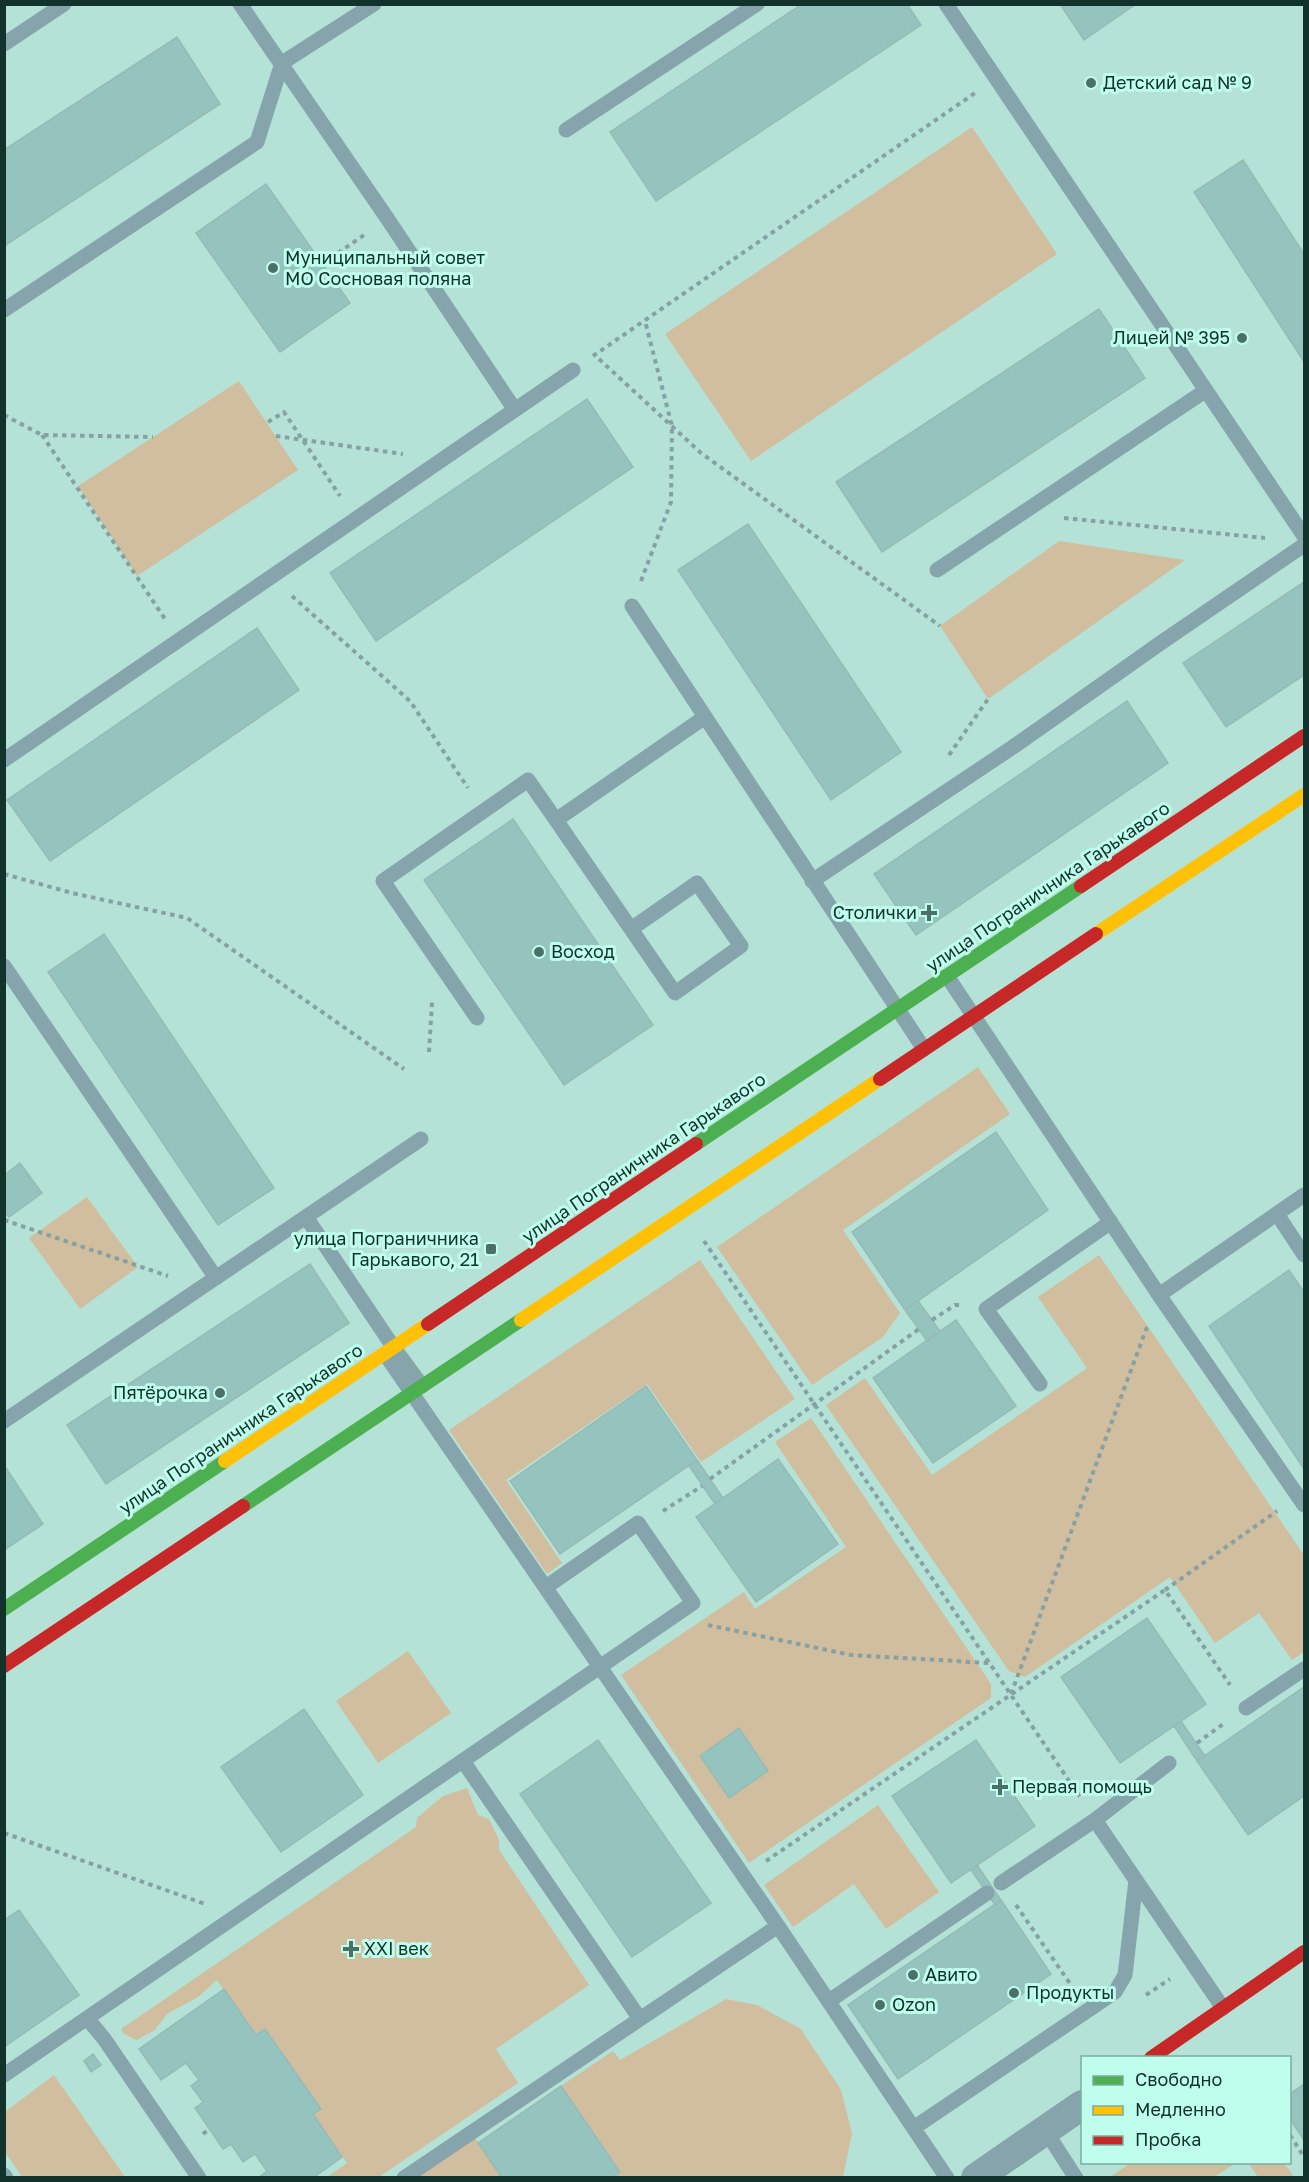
<svg xmlns="http://www.w3.org/2000/svg" width="1309" height="2182" font-family="'Golos Text',sans-serif">
<style>
.green{fill:#d0be9f}
.building{fill:#95c3bd;stroke:#96bab5;stroke-width:1.5}
.lines{fill:none;stroke-linecap:round;stroke-linejoin:round}
.path{stroke:#85a1a3;stroke-width:4;stroke-dasharray:4.5 4.5;stroke-linecap:butt}
.lane{stroke:#85a4ab;stroke-width:15}
.street{stroke:#85a4ab;stroke-width:30}
.fast{stroke:#4caf50;stroke-width:14}
.slow{stroke:#ffc107;stroke-width:14}
.jam{stroke:#c62828;stroke-width:14}
.poi-dot{fill:#4a7067;stroke:#bffeec;stroke-width:2}
.labels{text-anchor:middle;stroke-width:6;stroke-linejoin:round;paint-order:stroke}
.poi-label{font-size:18px;fill:#11332b;stroke:#bffeec;text-anchor:start}
.street-label{font-size:18px;fill:#11332b;stroke:#bffeec}
</style>
<rect width="100%" height="100%" fill="#b5e2d6"/>
<path class="green" d="M972,127l85,127 -306,207 -86,-127z
M239,381l59,89 -161,106 -59,-90z
M1059,541l126,19 -197,139 -48,-73z
M978,1067l32,47 -167,116 57,83 -17,24 -71,48 -95,-138z
M87,1197l51,70 -58,42 -51,-71z
M1099,1255l205,300v97l-12,8 -33,-47 -44,30 -45,-66 -145,100 -16,-6 -183,-266 39,-27 67,97 155,-107 -49,-71z
M700,1260l95,139 -94,63 -54,-78 -141,96 56,83 -15,11 -98,-144z
M811,1418l180,266v14l-242,165 -128,-188 123,-83 11,17 91,-62 -71,-105z
M408,1651l43,62 -73,50 -42,-62z
M467,1788l11,27 11,4 10,21v10l90,135 -93,64 22,34 -139,94h-52l20,-14 -34,-49 8,-6 -56,-79 -9,6 -39,-55 -19,17 -31,17 -12,16 -18,10 -13,-6 -3,-5 295,-202 1,-9 26,-22z
M878,1805l61,87 -53,37 -32,-45 -61,43 -29,-42z
M726,1999l31,6 44,24 40,61 11,43 -9,44h-231l8,-6 -59,-85 52,-35 7,9z
M54,2075l71,102h-103l-17,-25v-40z
M475,2138l27,39 -87,1z
M1132,2162h104v1l-22,14h-104z
M1248,2163h36l10,14h-36z"/>
<path class="building" d="M802,4h105l14,21 -265,176 -46,-69z
M1060,4h76l-52,36z
M177,37l43,67 -216,142v-96z
M1243,160l61,94v108l-110,-170z
M266,184l84,119 -70,49 -84,-119z
M1099,309l46,69 -263,174 -46,-70z
M587,399l46,68 -257,174 -46,-68z
M748,524l153,228 -70,48 -153,-230z
M1304,582v93l-78,52 -43,-64z
M257,628l42,62 -249,171 -43,-61z
M1127,701l41,62 -252,172 -42,-61z
M513,819l140,206 -89,60 -140,-205z
M104,934l170,254 -56,37 -170,-253z
M996,1132l52,78 -143,100 -53,-78z
M20,1163l22,30 -33,24 -5,-5v-37z
M310,1264l39,59 -243,161 -39,-59z
M1289,1270l15,22v177l-95,-143z
M918,1301l22,30 -13,10 -22,-31z
M956,1320l60,86 -83,57 -60,-85z
M646,1386l51,74 -137,94 -50,-73z
M778,1459l60,85 -82,58 -60,-85z
M697,1460l26,38 -8,6 -26,-38z
M4,1465l39,59 -39,26z
M1147,1618l59,86 -86,59 -59,-86z
M1304,1687v109l-56,39 -51,-74z
M304,1709l59,86 -82,57 -60,-85z
M1181,1721l24,35 -8,5 -23,-35z
M739,1728l29,43 -39,27 -29,-42z
M598,1740l113,163 -79,54 -112,-163z
M976,1740l59,86 -84,57 -59,-87z
M977,1865l24,35 -6,5 -24,-35z
M1001,1900l50,74 -153,105 -50,-74z
M19,1910l60,85 -75,52v-127z
M224,1989l32,46 9,-6 56,80 -8,5 29,43 -29,21h-55l9,-7 -12,-17 -12,8 -12,-18 -8,5 -28,-41 8,-6 -12,-16 8,-6 -13,-17 -25,17 -22,-31z
M93,2054l8,11 -10,7 -7,-11z
M1304,2084v56l-14,-21v-25z
M561,2086l59,86 -8,6h-110l-24,-35z"/>
<g class="lines">
<path class="path" d="M338,253l29,-20
M593,356l382,-263
M599,359l102,94 239,173
M4,415l38,20 111,2
M268,422l16,-10 56,84
M42,435l123,184
M276,436l127,18
M1064,518l201,20
M641,581l30,-79 1,-76 -27,-105
M292,596l118,105 58,87
M949,755l39,-56
M4,874l68,19 115,25 217,151
M429,1052l3,-50
M4,1220l164,56
M704,1241l376,556
M932,1320l23,-15h5
M710,1479l209,-150
M663,1511l39,-25
M1165,1590l112,-79
M708,1625l143,30 138,8
M1011,1694l136,-367
M1197,1743l29,-21
M4,1833l201,71
M766,1861l399,-271 65,95
M1016,1905l57,83
M1146,1995l24,-16
M203,2134l6,-5
M1290,2135l14,22"/>
<path class="lane" d="M240,4l147,214 128,192
M946,4l358,532
M4,44l60,-40
M566,130l191,-126
M4,310l253,-168 25,-79 92,-59
M937,570l268,-179
M632,606l292,443
M4,760l569,-390
M556,820l119,173 66,-47 -44,-63 -66,46
M812,881l201,-134 149,-105 142,-97
M4,966l212,312
M947,976l212,319 145,210
M477,1018l-94,-137 145,-101 28,40 149,-103
M1277,1214l27,41
M306,1217l88,131 28,38
M1159,1295l145,-100
M385,1354l393,572 169,252
M1040,1384l-54,-75 125,-87
M4,1421l417,-282
M1246,1708l58,-39
M463,1761l177,258
M1095,1820l128,188
M1001,1883l94,-63 74,-57
M829,2001l158,-108
M87,2018l18,22 94,138
M4,2075l689,-472 -55,-80 -92,64
M915,2127l200,-135 10,-17 11,-95
M1045,2130l31,48
M4,2175l2,3
M404,2178l374,-252"/>
<path class="street" d="M976,2178l106,-73"/>
<path class="fast" d="M696,1144l385,-258
M243,1506l278,-186
M4,1609l221,-148"/>
<path class="slow" d="M1096,934l208,-139
M521,1320l359,-241
M225,1461l203,-137"/>
<path class="jam" d="M1081,886l223,-150
M880,1079l216,-145
M428,1324l268,-180
M4,1666l239,-160
M1151,2058l153,-106"/>
</g>
<g class="poi-dot">
<circle cx="1091" cy="83" r="6"/>
<circle cx="273" cy="268" r="6"/>
<circle cx="1242" cy="338" r="6"/>
<path d="M926 904h6v6h6v6h-6v6h-6v-6h-6v-6h6z"/>
<circle cx="539" cy="952" r="6"/>
<rect x="485" y="1243" width="12" height="12" rx="3"/>
<circle cx="220" cy="1393" r="6"/>
<path d="M997 1778h6v6h6v6h-6v6h-6v-6h-6v-6h6z"/>
<path d="M348 1940h6v6h6v6h-6v6h-6v-6h-6v-6h6z"/>
<circle cx="913" cy="1975" r="6"/>
<circle cx="1014" cy="1993" r="6"/>
<circle cx="880" cy="2005" r="6"/>
</g>
<g class="labels">
<g class="poi-label">
<text x="1103" y="89">Детский сад № 9</text>
<text x="285" y="264">Муниципальный совет<tspan x="285" dy="21">МО Сосновая поляна</tspan></text>
<text x="1230" y="344" text-anchor="end">Лицей № 395</text>
<text x="917" y="919" text-anchor="end">Столички</text>
<text x="551" y="958">Восход</text>
<text x="479" y="1245" text-anchor="end">улица Пограничника<tspan x="479" dy="21">Гарькавого, 21</tspan></text>
<text x="208" y="1399" text-anchor="end">Пятёрочка</text>
<text x="1012" y="1793">Первая помощь</text>
<text x="364" y="1955">XXI век</text>
<text x="925" y="1981">Авито</text>
<text x="1026" y="1999">Продукты</text>
<text x="892" y="2011">Ozon</text>
</g>
<g class="street-label">
<text transform="translate(1048 887) rotate(-34)" y="6">улица Пограничника Гарькавого</text>
<text transform="translate(644 1158) rotate(-34)" y="6">улица Пограничника Гарькавого</text>
<text transform="translate(241 1429) rotate(-34)" y="6">улица Пограничника Гарькавого</text>
</g>
</g>
<rect width="1309" height="2182" fill="none" stroke="#11332b" stroke-width="12"/>
<rect x="1081" y="2056" width="210" height="108" fill="#bffeec" stroke="#79ad9f" stroke-width="1.5"/>
<rect x="1093" y="2076" width="30" height="9" fill="#4caf50" stroke="#79ad9f" stroke-width="1.5"/>
<text x="1135" y="2086" font-size="18" fill="#11332b">Свободно</text>
<rect x="1093" y="2106" width="30" height="9" fill="#ffc107" stroke="#79ad9f" stroke-width="1.5"/>
<text x="1135" y="2116" font-size="18" fill="#11332b">Медленно</text>
<rect x="1093" y="2136" width="30" height="9" fill="#c62828" stroke="#79ad9f" stroke-width="1.5"/>
<text x="1135" y="2146" font-size="18" fill="#11332b">Пробка</text>
</svg>
